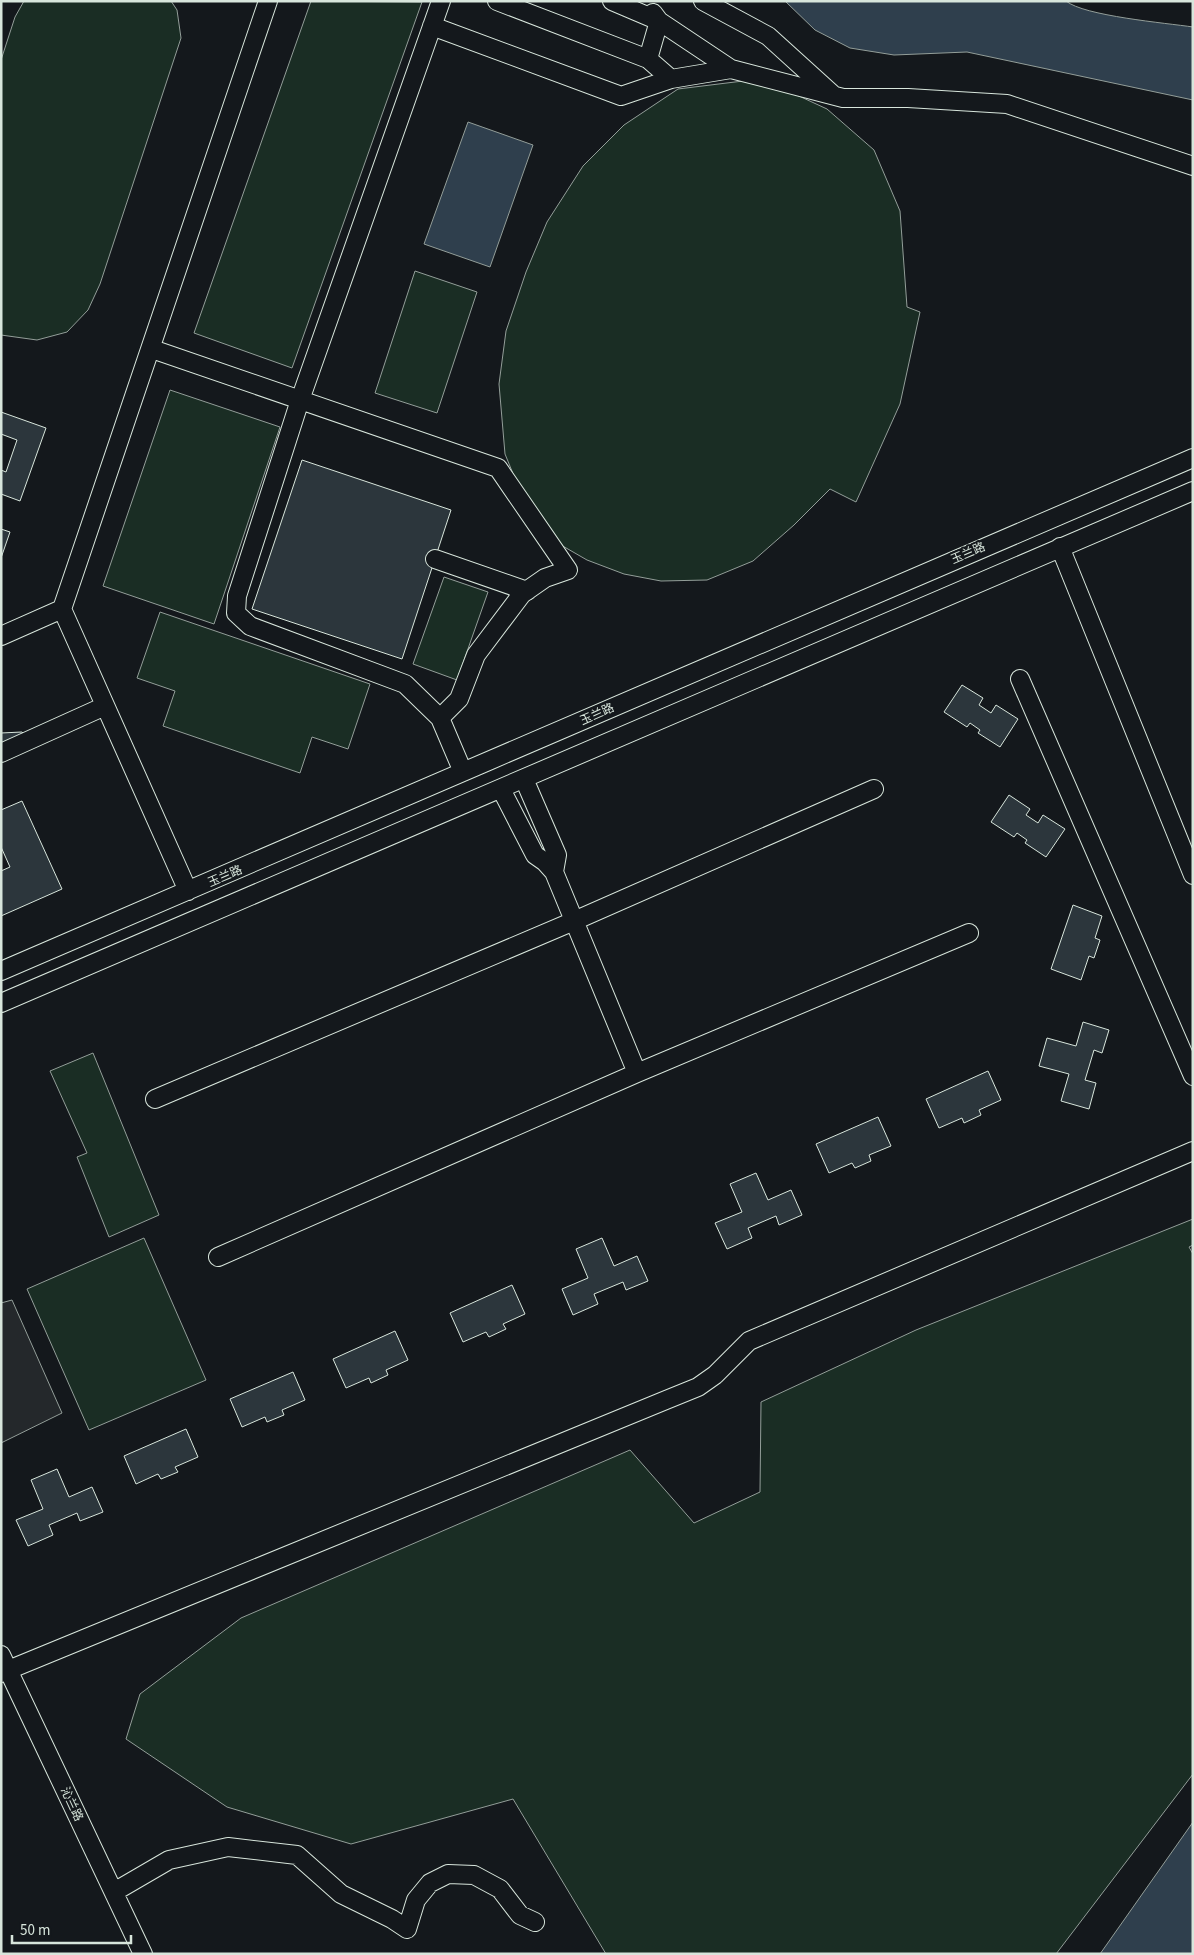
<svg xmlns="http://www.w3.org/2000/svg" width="1194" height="1955" font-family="'Source Sans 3','Noto Sans SC',sans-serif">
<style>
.green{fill:#1a2d24;stroke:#939e99}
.parking{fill:#24282b;stroke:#939e99}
.water{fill:#2f3f4d;stroke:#939e99}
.building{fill:#2c363c;stroke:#d8e6dc}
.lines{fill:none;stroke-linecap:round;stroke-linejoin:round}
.minor-casing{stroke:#d8e6dc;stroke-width:20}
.minor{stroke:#14181c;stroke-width:18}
.labels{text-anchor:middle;stroke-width:4;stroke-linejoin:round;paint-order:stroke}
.street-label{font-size:12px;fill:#d8e6dc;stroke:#14181c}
</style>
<rect width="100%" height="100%" fill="#14181c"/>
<path class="green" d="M24,1h147l6,9 4,28 -81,246 -12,26 -21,22 -30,8 -36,-5v-275l14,-43z
M311,1l111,1 -130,366 -98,-35z
M743,81l43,9 41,19 47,41 26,61 7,96 13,5 -20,92 -44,98 -26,-13 -36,36 -41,36 -46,19 -46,1 -37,-7 -37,-14 -33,-19 -27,-33 -22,-54 -6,-70 7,-53 20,-59 21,-50 36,-56 41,-41 54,-36z
M415,271l62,21 -40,121 -62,-20z
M170,390l110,37 -66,197 -111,-38z
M444,577l44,15 -31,88 -44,-16z
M160,612l210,72 -22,65 -36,-12 -12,36 -137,-47 12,-35 -38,-13z
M93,1053l66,162 -50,22 -32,-80 10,-4 -37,-82z
M1193,1219v26l-4,2 4,7v520l-137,180h-450l-93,-155 -162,45 -124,-37 -101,-68 14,-45 101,-76 389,-168 64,73 66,-31 1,-90 155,-72z
M144,1238l62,142 -117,50 -62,-141z"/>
<path class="parking" d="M12,1300l50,113 -61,30v-140z"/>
<path class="water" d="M785,1h281c18,15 100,22 127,26v73l-226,-48 -73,3 -44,-7 -35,-18z
M468,122l65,23 -43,122 -66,-23z
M1193,1822v132h-93z"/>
<path class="building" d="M1,412l45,16 -26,73 -19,-7v-24l5,2 11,-32 -16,-6z
M302,460l149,50 -49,149 -150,-50z
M1,529l9,3 -9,26z
M962,685l21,13 -4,7 12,8 5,-8 22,14 -18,28 -22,-14 2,-3 -10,-7 -3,4 -23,-15z
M22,732l5,5 -26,7v-11z
M1009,795l21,14 -4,6 12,8 5,-8 22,14 -19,28 -21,-14 2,-3 -10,-7 -3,4 -23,-15z
M22,801l40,88 -61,27v-45l9,-4 -9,-20v-37z
M1073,905l29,11 -7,22 5,2 -6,18 -5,-2 -8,24 -30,-11z
M1083,1022l26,8 -7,23 -8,-3 -9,30 11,3 -7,26 -28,-8 8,-27 -30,-8 8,-28 29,8z
M988,1071l13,29 -22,10 2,5 -17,8 -2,-5 -23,10 -13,-29z
M878,1117l13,29 -22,9 2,6 -16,7 -3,-5 -23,10 -13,-29z
M756,1173l12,27 23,-10 11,25 -23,10 -3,-9 -28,12 4,10 -25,11 -12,-26 27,-11 -12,-28z
M602,1238l12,28 23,-10 11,25 -22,9 -3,-8 -29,12 4,10 -25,11 -11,-26 26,-11 -12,-29z
M512,1285l13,29 -22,10 3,5 -17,8 -3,-5 -23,10 -13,-29z
M395,1331l13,29 -22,10 2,5 -17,8 -2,-5 -23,10 -13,-29z
M293,1372l12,28 -23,10 2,5 -17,7 -2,-5 -23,10 -12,-28z
M186,1429l12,28 -23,10 3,5 -17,7 -3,-5 -22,10 -12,-28z
M57,1469l12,28 23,-10 11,25 -23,9 -3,-8 -28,12 4,10 -25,11 -12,-26 27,-11 -12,-29z"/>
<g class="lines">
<defs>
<path id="minor" d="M497,1l151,58 23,20 60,-10 112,29h65l99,6 186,62
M612,1l47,20 72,48
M703,1l65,35 64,58
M432,26l189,70 50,-17
M648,59l11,-38 -6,-8
M152,349l346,119 70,102 -23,8 -23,16 -46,61 -17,44 -19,19 23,54
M1060,547l133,328
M435,559l92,32
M1,636l61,-27
M1020,679l173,397
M440,718l-35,-34 -155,-58 -14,-13 1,-17 63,-196 141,-399
M1,753l104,-47
M524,779l33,76 -3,17
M501,789l34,66 10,7 9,10 83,201
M188,891l-126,-282 206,-608
M1,971c398,-170 793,-344 1192,-513
M1,1003c398,-168 794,-343 1192,-512
M155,1099l419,-178 300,-132
M218,1257l419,-184 332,-140
M1,1655l142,299
M1,1673l665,-273 32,-13 17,-12 34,-34 444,-190
M114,1892l55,-32 59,-13 69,8 44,39 51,25 15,10 9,-29 14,-17 18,-9 26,1 26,14 20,26 15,7"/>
</defs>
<use href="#minor" class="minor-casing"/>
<use href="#minor" class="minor"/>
</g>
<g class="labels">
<g class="street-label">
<text transform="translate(968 553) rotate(-23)" y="4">玉兰路</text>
<text transform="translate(597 714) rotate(-24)" y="4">玉兰路</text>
<text transform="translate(225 876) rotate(-23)" y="4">玉兰路</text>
<text transform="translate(72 1804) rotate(65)" y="4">沁兰路</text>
</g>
</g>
<rect width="1194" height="1955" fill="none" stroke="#d8e6dc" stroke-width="5"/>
<path d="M12 1935v8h119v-8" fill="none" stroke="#d8e6dc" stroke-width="2.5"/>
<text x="20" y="1935" font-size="15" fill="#d8e6dc" stroke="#14181c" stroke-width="4" paint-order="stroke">50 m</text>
</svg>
